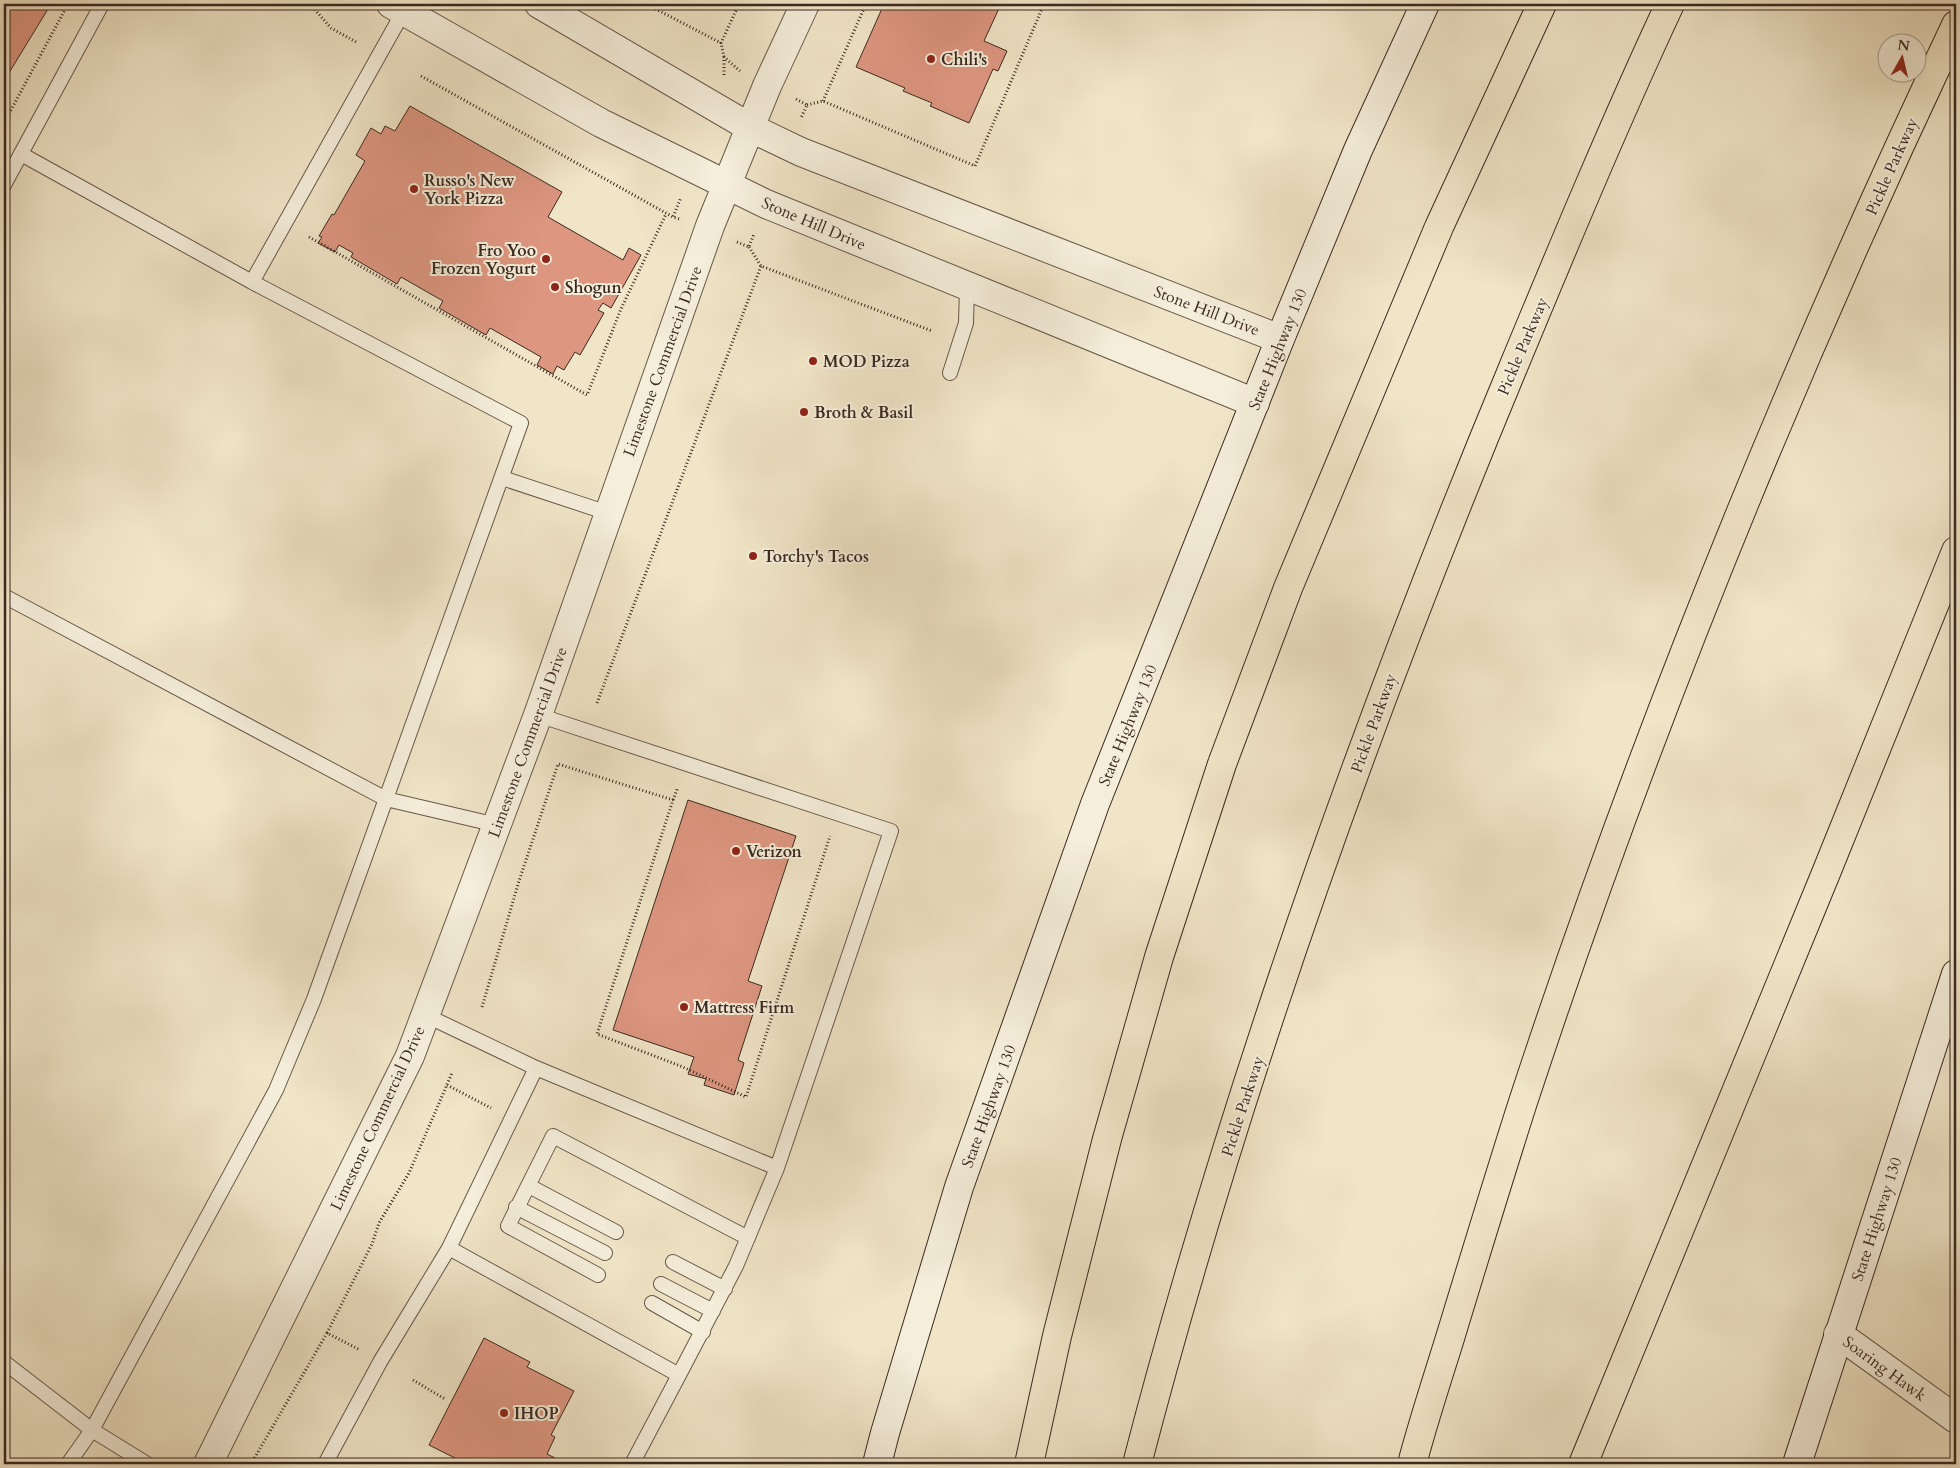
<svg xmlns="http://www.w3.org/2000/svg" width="1960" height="1468" font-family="Cardo,serif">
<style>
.building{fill:#dd9680;stroke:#3a2920}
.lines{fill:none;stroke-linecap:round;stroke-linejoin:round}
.service-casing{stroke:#68584a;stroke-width:16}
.minor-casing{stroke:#68584a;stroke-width:30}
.secondary-casing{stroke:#3a2920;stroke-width:30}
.motorway-casing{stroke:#3a2920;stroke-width:30}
.path{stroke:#3a2920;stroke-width:3;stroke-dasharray:1 2.5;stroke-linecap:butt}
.service{stroke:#f5eedb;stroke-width:14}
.minor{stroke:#f5eedb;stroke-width:28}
.secondary{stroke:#f5eedb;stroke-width:28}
.motorway{stroke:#f0e5c7;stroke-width:28}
.poi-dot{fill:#8f2418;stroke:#f5eedb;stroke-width:2}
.labels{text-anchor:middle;stroke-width:4;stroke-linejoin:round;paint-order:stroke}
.poi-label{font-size:16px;font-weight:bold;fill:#3a2920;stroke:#f5eedb;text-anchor:start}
.street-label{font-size:16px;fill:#3a2920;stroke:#f5eedb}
</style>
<rect width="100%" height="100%" fill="#f0e5c7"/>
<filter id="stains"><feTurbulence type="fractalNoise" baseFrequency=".004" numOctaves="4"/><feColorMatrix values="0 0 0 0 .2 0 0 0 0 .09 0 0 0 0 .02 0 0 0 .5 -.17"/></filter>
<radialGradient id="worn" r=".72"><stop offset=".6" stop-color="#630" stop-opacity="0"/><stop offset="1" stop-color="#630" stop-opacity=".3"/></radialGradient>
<path class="building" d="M4,4h47l-47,77z
M884,4l6,3 2,-3h109l-17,37 23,10 -9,20 -5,-2 -24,54 -39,-17 2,-3 -29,-12 2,-3 -49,-21z
M410,106l152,86 -14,25 75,43 6,-12 12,7 -30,53 -8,-5 -5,7 6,3 -24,42 -5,-3 -11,18 -7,-4 -4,8 -16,-9 4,-8 -51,-29 -4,7 -47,-27 4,-7 -42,-24 -4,7 -46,-27 2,-4 -14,-8 -4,7 -17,-9 4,-6 -3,-1 13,-22 2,1 31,-54 -9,-6 15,-27 10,6 4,-8 10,5z
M688,800l108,36 -48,145 14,5 -24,74 6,3 -10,32 -30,-10 2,-6 -18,-5 6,-17 -81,-27z
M484,1338l46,24 -3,5 47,24 -23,44 4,2 -8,17 8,4 -2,6h-86l-38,-19z"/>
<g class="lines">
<defs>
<path id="service" d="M21,154l231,128 269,141 -207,576 -38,91 -184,340 -24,34
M4,185l98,-181
M252,282l154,-275
M950,373l16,-50 1,-36
M502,478l106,35
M4,596l382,203 111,26
M425,1015l111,53 241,100 114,-337 -353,-116
M529,1186l87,46
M516,1207l89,46
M449,1248l87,-180
M673,1262l52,27
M598,1275l-90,-49 45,-90 195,102
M661,1284l52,27
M652,1303l51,29
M4,1362l88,68 55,34
M679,1375l57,-109 41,-98
M325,1464l55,-102 69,-114 230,127 -47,89"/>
<path id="minor" d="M391,4l210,119 165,81 489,199
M539,4l212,124 50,24 479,187
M1838,1334l118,85
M208,1464l202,-408 128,-341 172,-489 57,-140 38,-82"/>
<path id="secondary" d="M877,1464l8,-31 74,-246 136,-383 185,-465 78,-189 67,-146
M1797,1464l159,-490"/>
<path id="motorway" d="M1029,1464l28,-128 50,-197 52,-182 63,-193 66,-176 151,-361 103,-223
M1137,1464c97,-373 227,-738 375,-1094 51,-123 102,-246 158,-366
M1412,1464c11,-42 25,-84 38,-126 24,-79 48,-158 73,-236 121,-368 267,-727 433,-1077
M1583,1464l243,-591 130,-322"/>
</defs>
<use href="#service" class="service-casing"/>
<use href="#minor" class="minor-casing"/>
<use href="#secondary" class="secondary-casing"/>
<use href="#motorway" class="motorway-casing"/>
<path class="path" d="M310,4l21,24 25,14
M646,4l75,39
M724,57l-3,-14 18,-39
M724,75v-18l16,14
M421,76l252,141
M796,99l11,6 -6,13
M823,101l43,-97
M807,105l16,-4 152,65 69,-162
M4,123l64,-119
M679,219l-6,-2 8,-20
M309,237l278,158 34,-86 45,-95
M737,242l12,5 5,-13
M749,247l12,19 171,65
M597,703l164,-437
M673,800l5,-13
M482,1007l37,-126 39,-117 115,36 -76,234 86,33 63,30 84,-261
M447,1085l44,23
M327,1333l45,-89 7,-21 30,-50 43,-100
M413,1380l32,19
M251,1464l76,-131 33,17"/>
<use href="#service" class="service"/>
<use href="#minor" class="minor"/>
<use href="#secondary" class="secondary"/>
<use href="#motorway" class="motorway"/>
</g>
<g class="poi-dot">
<circle cx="931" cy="59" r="5"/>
<circle cx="414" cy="189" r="5"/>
<circle cx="546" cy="259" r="5"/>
<circle cx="555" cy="287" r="5"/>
<circle cx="813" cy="361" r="5"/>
<circle cx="804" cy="412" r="5"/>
<circle cx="753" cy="556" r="5"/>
<circle cx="736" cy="851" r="5"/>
<circle cx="684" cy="1007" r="5"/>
<circle cx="504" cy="1413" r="5"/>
</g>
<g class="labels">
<g class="poi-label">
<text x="941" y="65">Chili's</text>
<text x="424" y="186">Russo's New<tspan x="424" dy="18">York Pizza</tspan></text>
<text x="536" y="256" text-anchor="end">Fro Yoo<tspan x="536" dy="18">Frozen Yogurt</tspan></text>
<text x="565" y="293">Shogun</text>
<text x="823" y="367">MOD Pizza</text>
<text x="814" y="418">Broth &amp; Basil</text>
<text x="763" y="562">Torchy's Tacos</text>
<text x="746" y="857">Verizon</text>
<text x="694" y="1013">Mattress Firm</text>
<text x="514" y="1419">IHOP</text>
</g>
<g class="street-label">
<text transform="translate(1891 166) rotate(-66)" y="6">Pickle Parkway</text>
<text transform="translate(814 223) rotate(23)" y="6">Stone Hill Drive</text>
<text transform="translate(1207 310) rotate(21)" y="6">Stone Hill Drive</text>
<text transform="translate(1522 346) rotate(-67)" y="6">Pickle Parkway</text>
<text transform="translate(1277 349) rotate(-68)" y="6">State Highway 130</text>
<text transform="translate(662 361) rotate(-70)" y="6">Limestone Commercial Drive</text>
<text transform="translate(1373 723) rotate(-70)" y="6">Pickle Parkway</text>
<text transform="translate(1127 725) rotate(-68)" y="6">State Highway 130</text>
<text transform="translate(527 742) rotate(-70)" y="6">Limestone Commercial Drive</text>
<text transform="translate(988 1106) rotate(-70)" y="6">State Highway 130</text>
<text transform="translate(1242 1106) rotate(-72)" y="6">Pickle Parkway</text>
<text transform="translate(377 1118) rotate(-65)" y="6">Limestone Commercial Drive</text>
<text transform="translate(1876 1219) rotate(-72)" y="6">State Highway 130</text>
<text transform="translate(1885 1368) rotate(36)" y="6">Soaring Hawk</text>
</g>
</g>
<rect width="1960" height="1468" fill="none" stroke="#f0e5c7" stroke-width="20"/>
<rect x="5" y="5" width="1950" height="1458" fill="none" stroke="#3a2920" stroke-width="2.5"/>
<rect x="10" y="10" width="1940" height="1448" fill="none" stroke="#3a2920"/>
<g transform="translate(1902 58) rotate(8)"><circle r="24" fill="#f5eedb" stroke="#aa9f90"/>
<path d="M0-4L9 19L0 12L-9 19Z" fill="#8f2418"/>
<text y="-8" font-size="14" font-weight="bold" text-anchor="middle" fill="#3a2920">N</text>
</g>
<rect width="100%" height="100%" filter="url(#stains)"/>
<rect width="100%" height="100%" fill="url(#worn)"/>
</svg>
